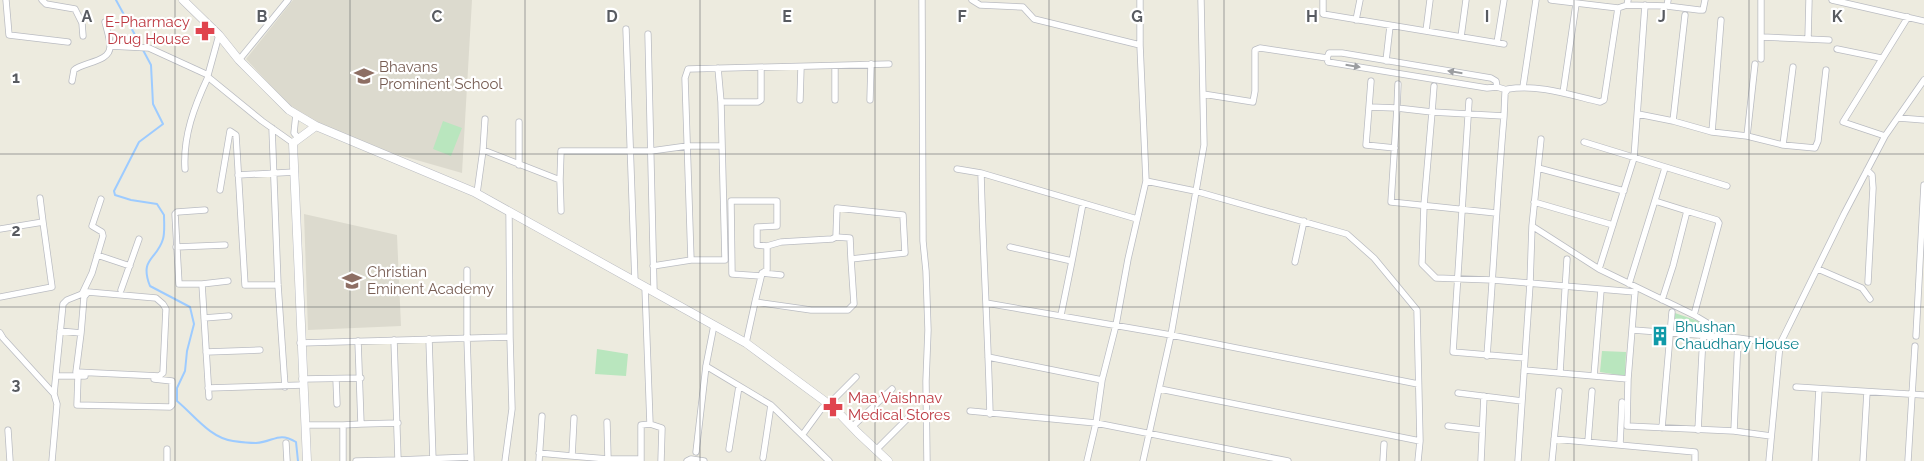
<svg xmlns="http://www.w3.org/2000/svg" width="1924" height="461" font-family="Raleway,sans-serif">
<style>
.education{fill:#dcdace}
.green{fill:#b9e6be}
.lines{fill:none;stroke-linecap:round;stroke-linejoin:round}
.stream{stroke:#9dcbff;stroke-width:2}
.minor-casing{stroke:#babcc2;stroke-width:7}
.tertiary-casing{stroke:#babcc2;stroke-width:9}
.minor{stroke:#fff;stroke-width:5.5}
.tertiary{stroke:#fff;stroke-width:8}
.oneway{fill:#9b9da0}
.grid{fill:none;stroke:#585b61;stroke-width:1;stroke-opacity:0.55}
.labels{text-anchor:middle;stroke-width:4.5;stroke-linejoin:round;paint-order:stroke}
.health-label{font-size:15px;fill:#be3a42;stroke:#fff;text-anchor:end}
.education-label{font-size:15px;fill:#785e54;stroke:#fff;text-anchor:start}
.culture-label{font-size:15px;fill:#0d838f;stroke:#fff;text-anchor:start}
.grid-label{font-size:16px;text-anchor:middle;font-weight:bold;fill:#585b61;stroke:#fff;stroke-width:4.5;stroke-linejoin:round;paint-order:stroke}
</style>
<rect width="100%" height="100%" fill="#edebdf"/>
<path class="education" d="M293,0h179l-10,173 -91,-26 -76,-35 -49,-53z
M304,214l93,21 4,91 -93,4z"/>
<path class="green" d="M443,121l19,7 -11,28 -18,-7z
M1675,313l29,10v9l-30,-1z
M597,349l31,5 -2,22 -31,-2z
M1602,351l24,1 -1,24 -25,-4z"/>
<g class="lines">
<path class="stream" d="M116,0l25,46
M143,50l8,15 2,39 10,20 -24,18 -25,49 1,4 16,5 26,4 7,11c0,7 1,17 -1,24 -6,21 -24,19 -13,47l40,21 4,17 -7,27 -2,20 -8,17v13c17,14 33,37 56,40 7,1 16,2 23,2 18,-1 22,-12 40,-1l2,19"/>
<defs>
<path id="minor" d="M6,0l3,35 59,7
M42,0l4,4 29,5 7,14 1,13
M922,0l1,241 3,30 2,59 -2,51 1,80
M972,0l8,5 43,2 11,12 106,26
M1323,0v14l181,30
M1551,0l67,8
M1628,0l-1,5 40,1
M1668,0l-1,6 32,4h4l2,-10
M1832,0l92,21
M1356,20l4,-20
M626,29l9,253
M1426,31l4,-31
M648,34l6,257
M1461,37l5,-37
M1762,37l67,3
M1808,39l1,-39
M1497,43l7,-43
M110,46l39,2 59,27v2l54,44 31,22
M1837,49l44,9
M1761,59v-59
M239,60l49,-60
M1386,61l4,-35
M835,66v34
M718,68l3,34 4,158h-34l-6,-182 3,-9 201,-5
M208,75l11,-40
M72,81l2,-11c9,-8 37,-8 36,-24 0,-7 -3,-16 -5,-24
M1371,81l-2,26 28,1 1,-24
M1434,86l-2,26 -35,-4 -6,94 105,11
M1497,87l-1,-6 -5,-3 -149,-25h-13l-2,5 1,4 159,26 10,-1 10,3
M1523,87l13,-87
M1563,93l13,-89
M1203,94l50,8 2,-11v-41l5,-2 67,10
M800,100l1,-33
M870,100l1,-36
M1469,101l-16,251 72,6
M721,102h37l3,-2v-31
M1369,107l-3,38 29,3
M296,114l-2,19 5,6
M1638,114l35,7 39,11 35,4 36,9 32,3 3,-7 8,-71
M1504,116l1,-23 3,-4c31,-5 62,6 92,13l4,-2 14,-92 9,-3
M1899,118l25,2
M485,119l-2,31 77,30 1,-29h90l36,-5h35
M1673,121l12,-106
M272,128l6,157 7,102
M1712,132l9,-112
M1747,136l8,-72
M1885,136l-42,-14 65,-105
M1541,139l-9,87 67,43 95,46 20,12
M1584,142l143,44
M1783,145l10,-78
M519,165v-43
M1538,168l86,23
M185,169c-2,-33 9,-62 23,-92
M957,169l24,4 156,46
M1867,170l5,5 1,13 -5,94
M981,173c2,81 7,161 9,241
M238,175l57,-3
M560,180l1,31
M1146,181l49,10 152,43 27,24 43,52 3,131 -2,20
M220,190l10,-59 6,4 9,150h33
M477,193l6,-43
M1655,201l32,10 -14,55 -11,34
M1534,202l79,23
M205,210l-28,2 -2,2 4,70h23l7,113
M1687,211l30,9 2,3 -25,92
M0,229l43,-7 -3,-24
M836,237l14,1 1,21
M176,247l49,-2
M1010,247l62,14 -11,54
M97,255l33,11
M1072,261l11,-58
M1295,262l9,-41
M653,266l38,-6
M1599,269l35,-111 11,-153
M1818,269l44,19 8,11
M467,270v67l4,124
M762,273l19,2
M761,276l-29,-2 -1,-73h46v25l-20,1v18l10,1
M202,284l26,-3
M1629,284l36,-116
M645,287l5,137
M121,290l18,-51
M0,297l52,-10 -9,-65
M986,303l185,32 247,49
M204,318l25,-2
M1633,330l105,8 42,6
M60,331l21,2 -5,39 83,4 4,-3 3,-64 -3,-5 -7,-6 -68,-6 -4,5 -3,36
M0,333l3,5 51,56
M1916,336l8,-151
M429,339l4,122
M394,340l4,120 73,-3
M300,343l210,-6 -1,-126
M746,343l9,-41 56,8h37l6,-6 -3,-45 54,-6 -2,-38 -66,-7 -1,29 -4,2 -51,3 -14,4v24l-5,3 -7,29
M206,352l54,-2
M1487,356c6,-80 10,-160 17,-240l-72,-4 -8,93 -2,59 14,14 57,2 142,12 -7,87 -1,47 107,5 37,5
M988,357l114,23
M706,366l65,39 -8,53
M1524,370l70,6 7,-86
M1560,372l7,-113
M57,376h28
M78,376l-1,29 93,2 2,-2v-24l-18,-2
M1594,376l34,3
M302,379l59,-1
M336,379l1,25
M1796,387l128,8
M208,388l95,-3
M1160,389l260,52
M1458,393l64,8
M829,404l27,-27
M771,405l58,56
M970,411l126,12 192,38
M361,424l37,-1
M305,425h38
M1448,426l34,4
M852,427l40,-38
M1662,428l10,-116
M8,430l2,31
M1698,430l5,-94
M1734,431l4,-93
M803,434l19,-26
M1554,439l141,13v9
M1588,441l4,-50
M286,443l1,18
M1620,444l2,-42
M729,449l10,-63
M876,450l31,-31
M696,452l10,-86 8,-41
M539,453l33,3 2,-38
M572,456l36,3 -1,-37
M641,459v-34l9,-1 12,4 -1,33
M52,461l5,-57 -3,-10 9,-90 4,-4 15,-6 10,-21 11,-37 -1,-4 -10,-6 9,-27
M167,461v-12
M343,461v-36l18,-1 -3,-83
M356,461l42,-1
M505,461l7,-52 -2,-72
M539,461l3,-45
M608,461v-2h33v2
M687,461l4,-2 13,2
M1087,461l9,-38 6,-43 14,-55 12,-66 18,-78 -6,-136v-45
M1143,461l28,-126 33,-190 -3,-145
M1383,461l1,-17
M1481,461l3,-65
M1518,461l12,-177 2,-58
M1552,461l7,-70
M1769,461l11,-117 64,-130 41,-78 39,-56
M1815,461l4,-72
M1863,461l4,-69
M1908,461l7,-115"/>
<path id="tertiary" d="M183,0l36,35 20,25 50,50 27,16 158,66 272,151 88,65 24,25 30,28
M307,461l-14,-318 23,-17"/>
</defs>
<use href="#minor" class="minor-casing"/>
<use href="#tertiary" class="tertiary-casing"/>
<use href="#minor" class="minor"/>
<use href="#tertiary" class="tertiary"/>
</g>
<defs><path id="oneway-solid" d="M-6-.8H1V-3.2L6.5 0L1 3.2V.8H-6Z" transform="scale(1.25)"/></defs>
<g class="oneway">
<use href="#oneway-solid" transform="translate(1353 66) rotate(9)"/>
<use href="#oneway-solid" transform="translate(1455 72) rotate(-171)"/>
</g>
<path class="grid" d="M175,0v461M350,0v461M525,0v461M700,0v461M875,0v461M1049,0v461M1224,0v461M1399,0v461M1574,0v461M1749,0v461M0,154h1924M0,307h1924"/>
<defs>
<symbol id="pharmacy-bare" viewBox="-9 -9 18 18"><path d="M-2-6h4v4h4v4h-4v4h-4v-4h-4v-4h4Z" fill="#e0444e" stroke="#fff" stroke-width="2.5" paint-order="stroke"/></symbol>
<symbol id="school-bare" viewBox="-9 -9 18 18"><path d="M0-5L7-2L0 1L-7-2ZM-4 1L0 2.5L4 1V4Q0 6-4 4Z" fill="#8d6e63" stroke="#fff" stroke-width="2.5" paint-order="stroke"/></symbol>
<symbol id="university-bare" viewBox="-9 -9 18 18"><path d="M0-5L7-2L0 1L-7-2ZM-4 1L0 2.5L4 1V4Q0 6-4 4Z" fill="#8d6e63" stroke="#fff" stroke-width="2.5" paint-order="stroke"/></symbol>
<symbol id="building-bare" viewBox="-9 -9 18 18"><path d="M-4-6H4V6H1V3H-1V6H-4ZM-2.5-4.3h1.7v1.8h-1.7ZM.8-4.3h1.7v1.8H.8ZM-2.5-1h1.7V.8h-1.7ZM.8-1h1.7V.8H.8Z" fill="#0f9aa8" stroke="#fff" stroke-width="2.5" paint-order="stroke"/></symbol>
</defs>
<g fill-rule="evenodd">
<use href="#pharmacy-bare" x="191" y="17" width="28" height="28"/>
<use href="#school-bare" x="350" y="62" width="28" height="28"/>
<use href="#university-bare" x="338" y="267" width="28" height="28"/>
<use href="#building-bare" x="1646" y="322" width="28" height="28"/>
<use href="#pharmacy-bare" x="819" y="393" width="28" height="28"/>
</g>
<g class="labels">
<g class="health-label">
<text x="190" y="27">E-Pharmacy<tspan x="190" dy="17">Drug House</tspan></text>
<text x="848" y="403" text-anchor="start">Maa Vaishnav<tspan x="848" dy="17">Medical Stores</tspan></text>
</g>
<g class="education-label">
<text x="379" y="72">Bhavans<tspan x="379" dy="17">Prominent School</tspan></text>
<text x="367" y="277">Christian<tspan x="367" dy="17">Eminent Academy</tspan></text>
</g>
<g class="culture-label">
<text x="1675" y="332">Bhushan<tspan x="1675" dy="17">Chaudhary House</tspan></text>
</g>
</g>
<g class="grid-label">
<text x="87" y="22">A</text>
<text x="262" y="22">B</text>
<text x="437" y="22">C</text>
<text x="612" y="22">D</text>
<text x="787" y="22">E</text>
<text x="962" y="22">F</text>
<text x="1137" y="22">G</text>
<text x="1312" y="22">H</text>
<text x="1487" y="22">I</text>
<text x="1662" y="22">J</text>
<text x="1837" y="22">K</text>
<text x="16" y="83">1</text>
<text x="16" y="236">2</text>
<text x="16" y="390">3</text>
</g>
</svg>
